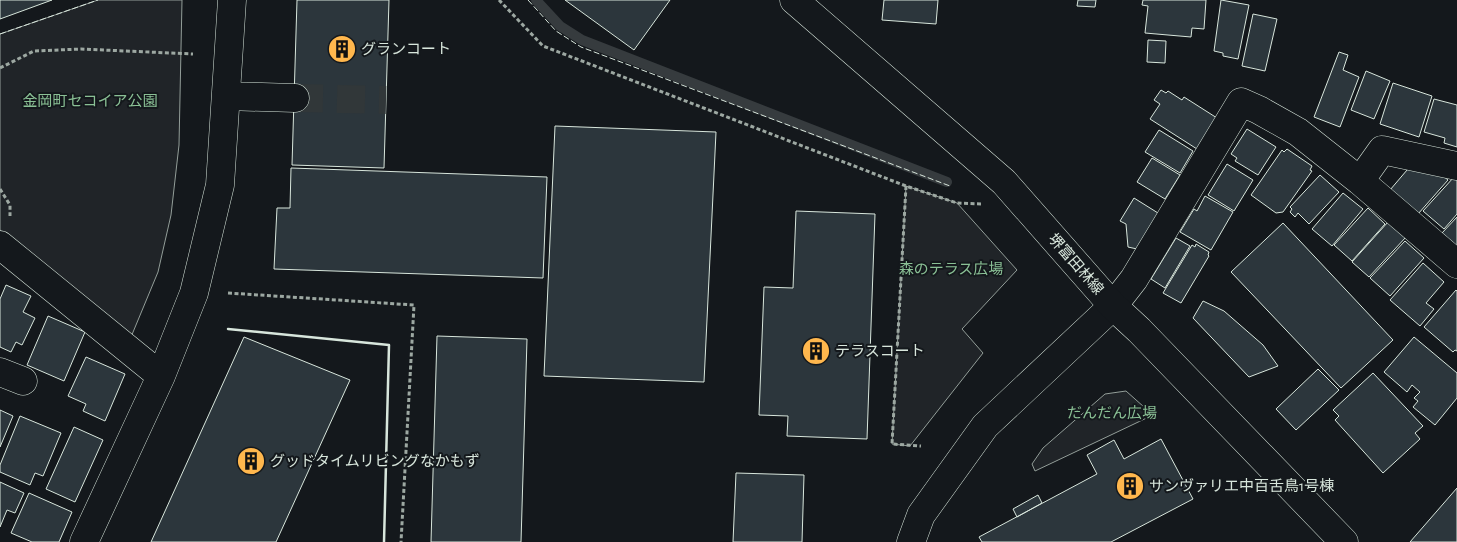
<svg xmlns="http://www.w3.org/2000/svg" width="1457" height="542" font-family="'Alegreya Sans','Noto Sans JP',sans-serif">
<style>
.green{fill:#202428;stroke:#939e99}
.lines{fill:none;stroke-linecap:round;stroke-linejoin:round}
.stream{stroke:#363b3e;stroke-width:10}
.building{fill:#2c363c;stroke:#d8e6dc}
.minor-tunnel{stroke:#313739;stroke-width:28;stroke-dasharray:28 14;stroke-linecap:butt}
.minor-casing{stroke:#d8e6dc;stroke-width:29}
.major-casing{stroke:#d8e6dc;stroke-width:29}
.path{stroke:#9da8a2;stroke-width:3;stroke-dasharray:4 2.5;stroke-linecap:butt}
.minor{stroke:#14181c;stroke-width:28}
.major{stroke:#14181c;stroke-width:28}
.fence{stroke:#d8e6dc;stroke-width:1;stroke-dasharray:6 2.5;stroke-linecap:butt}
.wall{stroke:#d8e6dc;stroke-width:2.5}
.labels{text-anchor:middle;stroke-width:4;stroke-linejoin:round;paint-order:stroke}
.poi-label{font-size:15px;fill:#d8e6dc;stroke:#14181c;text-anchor:start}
.park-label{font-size:15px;fill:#8ac095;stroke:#14181c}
.street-label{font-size:15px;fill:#d8e6dc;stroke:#14181c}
</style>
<rect width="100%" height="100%" fill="#14181c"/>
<path class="green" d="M98,0h84l-3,145 -8,70 -13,57 -27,65 -131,-107v-196z
M906,186l51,17 60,67 -55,59 21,24 -73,93 -18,-2z
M1126,391l27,24 -118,56 -3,-7 11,-16 62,-54z"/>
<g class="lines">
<path class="stream" d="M536,0l24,26 22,14 365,142"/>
</g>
<path class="building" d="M0,0h52l-52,19z
M297,0h92l-5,168 -92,-3z
M565,0h105l-36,50z
M884,0h54l-2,24 -54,-4z
M1078,0h18l-1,7 -18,-1z
M1143,0h63l-2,29 -12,-1 -1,9 -46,-4 3,-27 -6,-1z
M1221,0l28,5 -11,54 -15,-3v-3l-9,-2z
M1253,14l24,5 -12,52 -23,-5z
M1148,40l18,1 -1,22 -18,-1z
M1339,52l9,3 -5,15 16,7 -19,50 -26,-10z
M1366,71l24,10 -16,38 -23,-9z
M1393,83l39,13 -13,41 -39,-13z
M1161,90l5,3 2,-2 14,9 2,-3 33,21 -20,31 -47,-30 10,-15 -6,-4z
M1434,99l23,6v42l-13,-4 1,-5 -21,-6z
M555,126l161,6 -12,250 -160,-6z
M1247,129l29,18 -18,28 -23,-14 2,-3 -6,-4z
M1159,130l34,21 -13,22 -35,-21z
M1287,149l25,17 -2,4 2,1 -29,41 -7,1 -25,-18 31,-45 2,2z
M1152,158l28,17 -15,24 -28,-17z
M1413,163l19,3 16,14 -30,34 -28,-24z
M1227,164l26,16 -19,31 -26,-16z
M291,168l256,9 -4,101 -269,-9 3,-61h13z
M1320,175l19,17 -30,32 -11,-11 -3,4 -5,-5 2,-3 -2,-2z
M1454,177l3,3v34l-13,15 -21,-18z
M1343,193l20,16 -31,37 -20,-17z
M1205,196l28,16 -22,38 -31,-18 14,-23 3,2z
M1134,198l24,15 -21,36 -9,-2 -2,-23 -6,-3z
M1368,208l17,16 -33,37 -18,-16z
M796,211l79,3 -8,225 -80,-3 1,-20 -29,-1 5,-128 29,1z
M1457,217v29l-15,-13z
M1388,222l18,15 -37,40 -17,-15z
M1283,223l110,117 -52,48 -110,-116z
M1176,238l14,8 -25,42 -14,-9z
M1405,241l19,17 -34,38 -20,-18z
M1196,244l13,8 -1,3 1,1 -28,47 -18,-10 29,-48 3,2z
M1423,263l21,19 -18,21 8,6 -14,17 -30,-26z
M6,285l25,11 -8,16 12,6 -13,27 -6,-3 -5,10 -11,-5v-48z
M1456,290l1,1v60l-2,-1 -2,2 -29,-25z
M1203,301l21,10 39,34 15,21 -29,11 -56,-59z
M48,316l37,16 -21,49 -37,-16z
M437,336l90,3 -6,203h-90z
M244,337l106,43 -74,162h-125z
M1414,337l43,36v25l-22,27 -22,-18 5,-6 -4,-3 6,-6 -8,-7 -5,7 -23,-20z
M86,357l39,17 -20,47 -22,-10 3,-7 -18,-8z
M1318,369l21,21 -43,40 -20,-21z
M1373,373l50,53 -8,7 5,6 -37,34 -48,-53 4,-4 -6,-6z
M0,410l13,6 -13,31z
M20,416l41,17 -18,43 -8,-3 -5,12 -30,-13v-7z
M74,427l29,13 -28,62 -29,-13z
M1161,439l32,60 -82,43h-129l-3,-5 118,-63 -10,-19 27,-15 10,19z
M736,473l68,2 -2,67h-69z
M0,482l24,11 -9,20 -8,-3 -7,17z
M1457,488v54h-47z
M29,493l43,19 -13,30h-27l-21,-9z
M1038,495l4,8 -25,14 -4,-8z"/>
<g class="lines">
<path class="minor-tunnel" d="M295,98l91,2"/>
<defs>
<path id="minor" d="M226,96l69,2
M1360,181l22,-31 75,16
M0,245l161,131
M0,372l23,9
M84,542l77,-166 33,-83 26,-108 12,-185
M911,542l10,-27 64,-89 128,-120 21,-27 107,-177 18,8 39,22 62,49 97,83"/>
<path id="major" d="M794,0l210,182 109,124 26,24 205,212"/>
</defs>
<use href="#minor" class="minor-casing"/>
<use href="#major" class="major-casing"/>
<path class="path" d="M499,0l44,46 363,140 51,17 24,1
M0,68l34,-17 47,-2 112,5
M906,186l-14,258 29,2
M0,189l10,16v11
M228,293l186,12 -13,237"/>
<use href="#minor" class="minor"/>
<use href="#major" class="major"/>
<path class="fence" d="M528,0l28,31 25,16 369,139
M0,34l98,-34"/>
<path class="wall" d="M228,329l161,16 -5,197"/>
</g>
<defs>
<symbol id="building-disc" viewBox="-11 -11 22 22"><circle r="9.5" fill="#ffb74d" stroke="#14181c"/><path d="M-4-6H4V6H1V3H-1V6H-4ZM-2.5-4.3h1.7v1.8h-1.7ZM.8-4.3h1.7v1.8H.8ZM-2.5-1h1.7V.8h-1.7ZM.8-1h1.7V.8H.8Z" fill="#111"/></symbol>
</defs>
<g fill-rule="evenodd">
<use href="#building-disc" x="326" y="33" width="32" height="32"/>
<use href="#building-disc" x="800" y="335" width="32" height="32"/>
<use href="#building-disc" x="235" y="445" width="32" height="32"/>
<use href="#building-disc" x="1114" y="470" width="32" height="32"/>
</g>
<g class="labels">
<g class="poi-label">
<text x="361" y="54">グランコート</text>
<text x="835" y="356">テラスコート</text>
<text x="270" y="466">グッドタイムリビングなかもず</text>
<text x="1149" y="491">サンヴァリエ中百舌鳥1号棟</text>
</g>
<g class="park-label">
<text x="90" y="106">金岡町セコイア公園</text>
<text x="951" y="274">森のテラス広場</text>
<text x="1112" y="418">だんだん広場</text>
</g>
<g class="street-label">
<text transform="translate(1076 264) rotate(49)" y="5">堺富田林線</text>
</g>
</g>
</svg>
